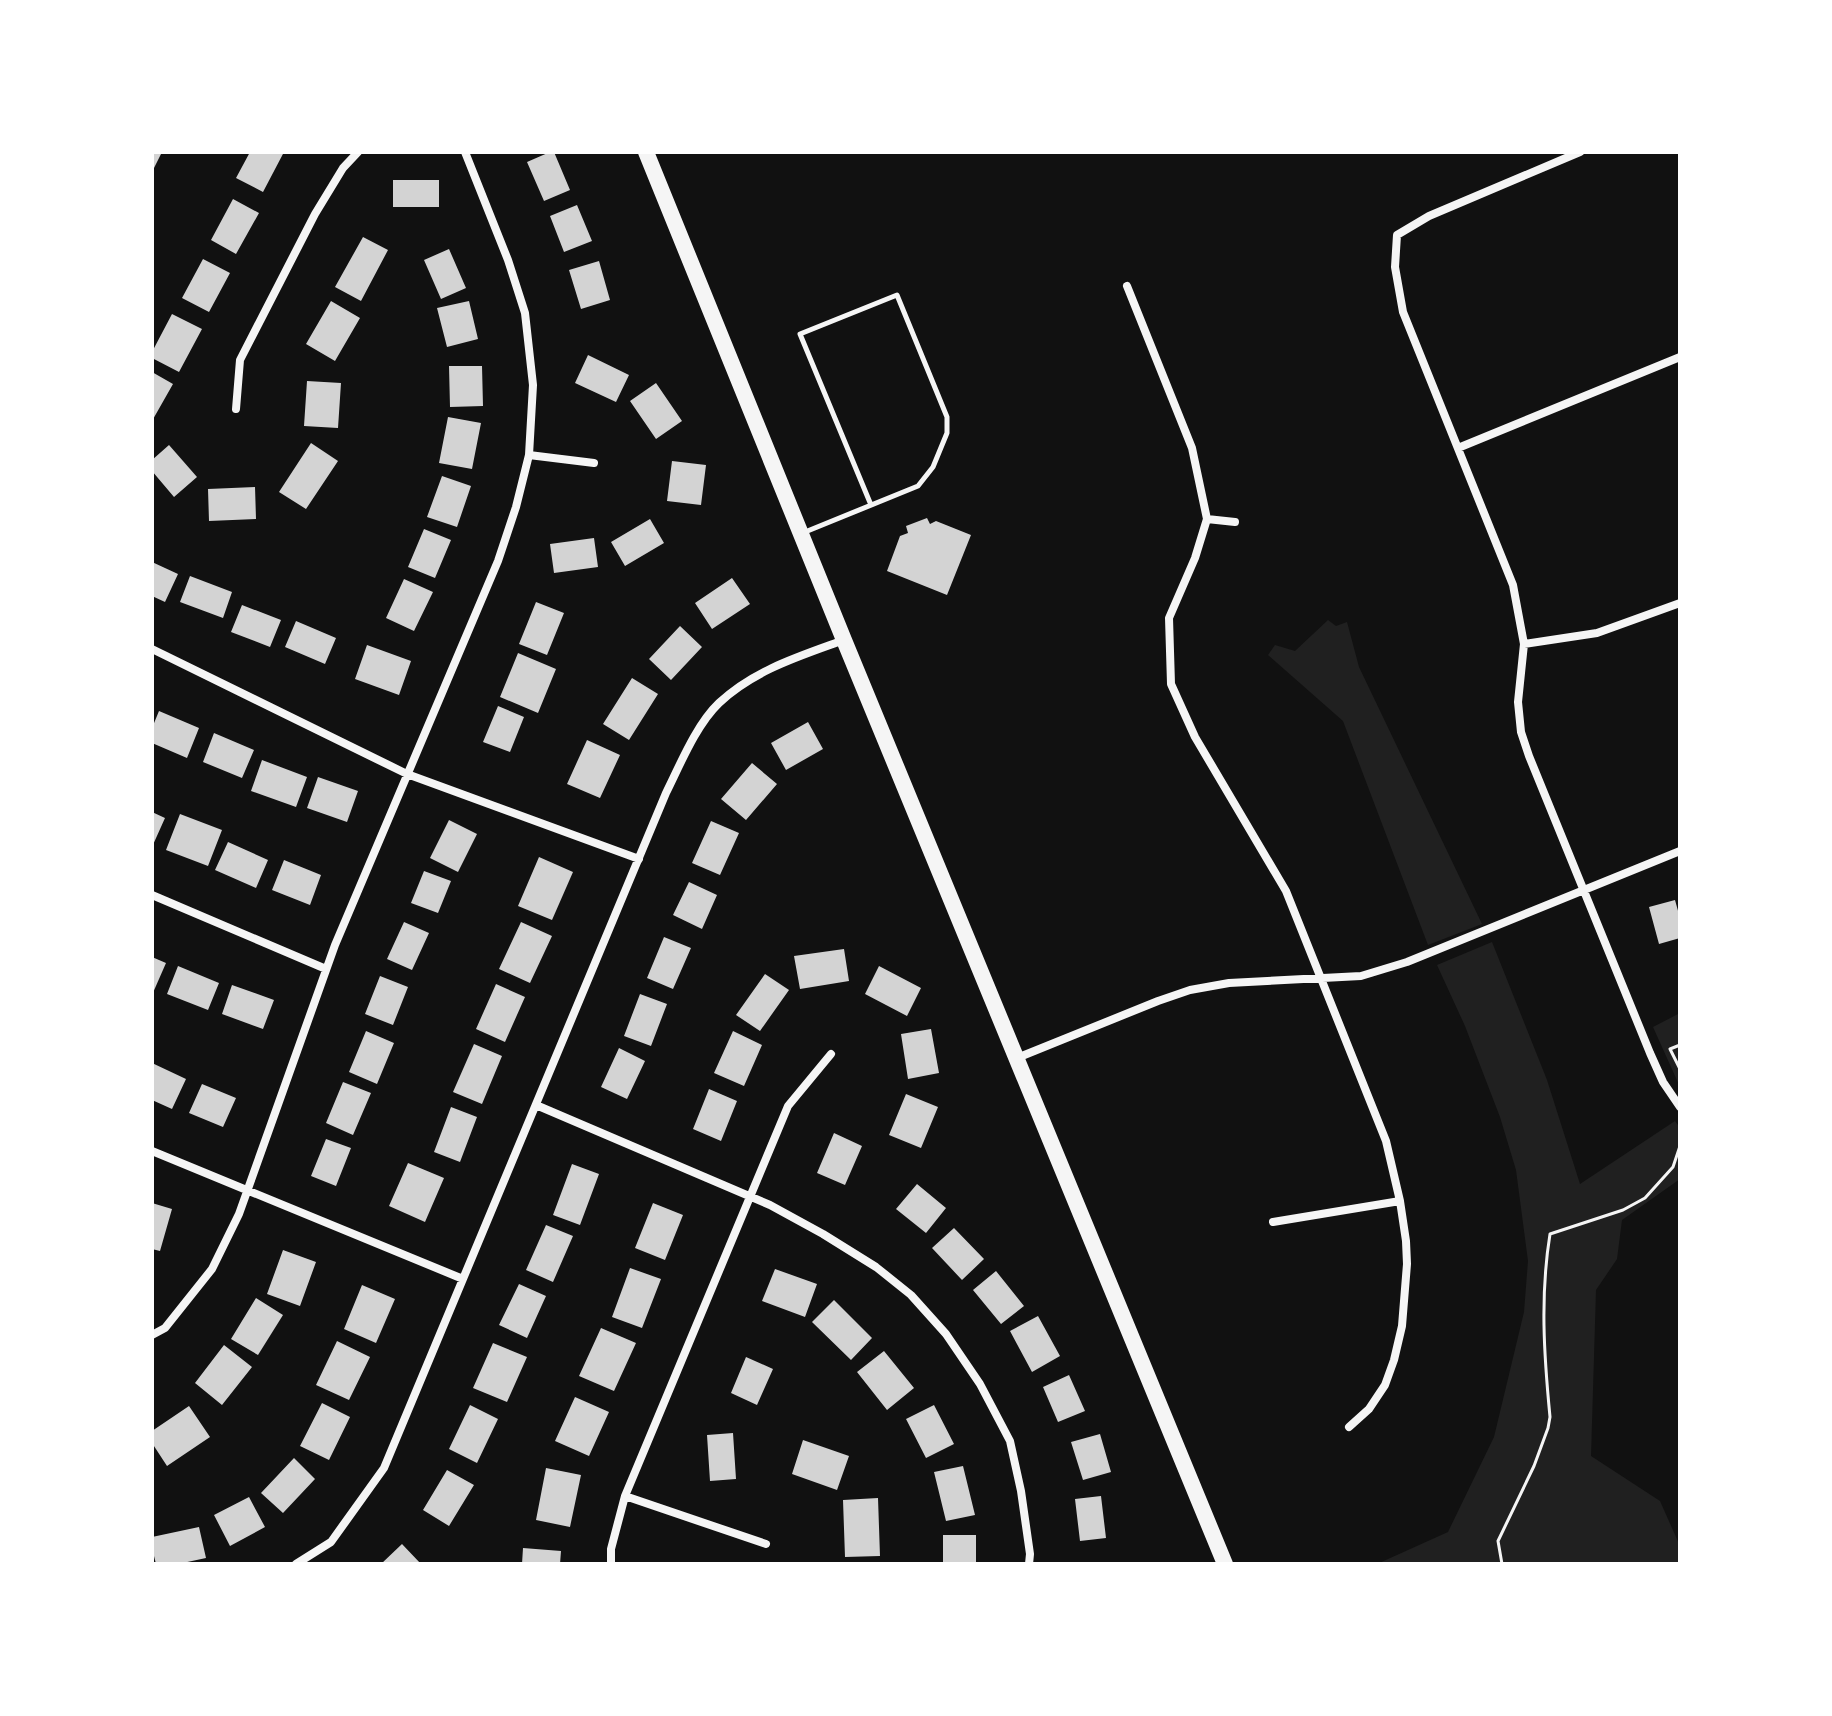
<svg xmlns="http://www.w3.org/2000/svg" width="1832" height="1716" font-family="Raleway,sans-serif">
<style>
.green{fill:#202020}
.building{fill:#d3d3d3}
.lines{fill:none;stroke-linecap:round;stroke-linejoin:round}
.path{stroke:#f5f5f5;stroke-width:3}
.service{stroke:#f5f5f5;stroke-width:5}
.minor{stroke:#f5f5f5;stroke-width:8}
.secondary{stroke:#f5f5f5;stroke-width:16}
</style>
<rect width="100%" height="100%" fill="#111"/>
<path class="green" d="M1328,620l8,6 11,-4 12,45 123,257 -54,21 -85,-224 -75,-66 7,-10 20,6z
M1492,942l55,138 33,104 95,-63 5,7v51l-58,41 -5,39 -21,31 -5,166 69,45 20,45v18h-303l71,-32 46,-95 30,-125 4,-51 -12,-91 -16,-53 -35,-91 -28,-61z
M1680,1013v74l-27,-60z"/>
<path class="building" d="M152,152h10l-10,20z
M250,152h34l-21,40 -27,-14z
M550,152h4l16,38 -26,11 -17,-39z
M393,180h46v27h-46z
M233,199l26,14 -23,41 -25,-14z
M577,205l15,36 -28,11 -14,-36z
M363,237l25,13 -27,51 -26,-14z
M449,249l17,39 -25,11 -17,-39z
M203,259l27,14 -21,39 -27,-14z
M599,261l11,39 -29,9 -12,-39z
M331,301l29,17 -25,43 -29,-17z
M469,301l9,38 -31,8 -10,-39z
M172,314l30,15 -23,43 -27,-14v-6z
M588,355l41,20 -13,27 -41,-19z
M449,366h33l1,40 -33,1z
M152,372l21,12 -21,37z
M307,381l34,2 -3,45 -34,-2z
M656,383l26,38 -26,18 -26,-38z
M448,417l33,6 -9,46 -33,-6z
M311,443l27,18 -32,48 -27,-17z
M169,445l28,32 -23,20 -22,-26v-11z
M672,461l34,4 -5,40 -34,-4z
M442,476l29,10 -14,41 -30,-10z
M255,487l1,32 -47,2 -1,-32z
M927,518l3,6 6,-3 35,14 -24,60 -60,-24 13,-35 8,-3 -2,-7z
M650,519l14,24 -39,23 -14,-24z
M424,529l27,11 -16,38 -27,-11z
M594,538l4,29 -44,6 -4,-29z
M152,562l26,12 -13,28 -13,-6z
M190,576l42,16 -9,26 -43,-16z
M732,578l18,26 -38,25 -17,-26z
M404,579l29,13 -19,39 -28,-13z
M536,602l28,11 -17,42 -28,-11z
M242,605l39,15 -11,27 -39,-15z
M296,621l40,17 -11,26 -40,-17z
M680,626l22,21 -31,33 -22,-21z
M367,645l44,16 -12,34 -44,-16z
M518,653l38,16 -18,44 -38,-16z
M632,678l26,16 -29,46 -26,-16z
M498,706l26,11 -14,35 -27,-10z
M159,711l40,17 -12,30 -35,-15v-15z
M808,722l15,27 -37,21 -15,-27z
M214,733l40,17 -12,28 -39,-16z
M587,740l33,15 -20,43 -33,-14z
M262,760l45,17 -11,30 -45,-16z
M752,763l25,21 -31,36 -25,-21z
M318,777l40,14 -11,31 -40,-14z
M152,812l13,6 -13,29z
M180,814l42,16 -14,36 -42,-16z
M449,820l28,14 -19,38 -28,-14z
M711,821l28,12 -19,42 -28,-12z
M228,842l40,18 -12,28 -41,-18z
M539,857l34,15 -21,48 -34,-14z
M284,860l37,15 -11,30 -38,-15z
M424,871l27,10 -13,32 -27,-10z
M689,882l28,13 -15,34 -29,-14z
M1675,900l5,18v20l-21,6 -10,-37z
M404,922l25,11 -17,37 -25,-11z
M521,922l31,14 -22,47 -31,-14z
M664,937l27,11 -18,41 -26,-11z
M844,949l5,32 -49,8 -6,-33z
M152,957l14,6 -14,32z
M178,966l41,17 -11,27 -41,-16z
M879,966l42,22 -14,28 -42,-22z
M765,974l24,16 -29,41 -24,-16z
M380,976l28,11 -15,38 -28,-11z
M496,984l29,13 -20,45 -29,-13z
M232,985l42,15 -11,29 -41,-15z
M640,994l27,10 -16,42 -27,-10z
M931,1029l8,44 -31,6 -7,-45z
M366,1031l28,12 -17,41 -28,-12z
M733,1031l29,14 -18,41 -30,-13z
M474,1044l28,12 -20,48 -29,-12z
M619,1048l26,13 -18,38 -26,-12z
M152,1063l34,16 -14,30 -20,-9z
M343,1082l28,11 -18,42 -27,-12z
M202,1084l34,14 -13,29 -34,-14z
M709,1089l28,12 -16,40 -28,-12z
M906,1094l32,13 -17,41 -32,-13z
M451,1107l26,10 -17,45 -26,-10z
M834,1133l28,13 -17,39 -28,-12z
M326,1139l25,9 -15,38 -25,-10z
M408,1163l36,15 -19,44 -36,-16z
M572,1164l27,10 -19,51 -27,-10z
M917,1184l29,24 -20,25 -30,-24z
M152,1203l20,6 -12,42 -8,-2z
M653,1203l30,12 -18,45 -30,-12z
M546,1225l27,11 -20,46 -27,-12z
M954,1228l30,31 -22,21 -30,-32z
M283,1250l33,12 -16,44 -33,-12z
M630,1268l31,11 -19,49 -30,-11z
M775,1269l42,15 -12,33 -43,-16z
M996,1271l28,35 -23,18 -28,-34z
M519,1284l27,12 -19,42 -28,-13z
M362,1285l33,14 -19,44 -32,-14z
M256,1298l27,17 -25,40 -27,-16z
M834,1300l38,38 -21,22 -39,-38z
M1038,1316l22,40 -28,16 -22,-41z
M601,1328l35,15 -22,48 -35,-15z
M337,1341l33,16 -21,43 -33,-15z
M493,1343l34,14 -20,45 -34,-14z
M224,1345l28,22 -30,38 -27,-22z
M884,1351l30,37 -27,22 -30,-38z
M746,1357l27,12 -16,36 -26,-12z
M1069,1375l16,36 -27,11 -15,-35z
M575,1397l34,15 -20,44 -34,-15z
M322,1403l28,14 -21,43 -29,-14z
M470,1405l28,14 -21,44 -28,-14z
M934,1405l20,39 -28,14 -20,-39z
M189,1406l21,31 -43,29 -15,-23v-12z
M733,1433l3,46 -26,2 -3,-46z
M1100,1434l11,38 -28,8 -12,-38z
M803,1440l46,16 -12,34 -45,-16z
M294,1458l21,21 -32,34 -22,-20z
M963,1466l12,49 -29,6 -12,-49z
M546,1468l35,7 -11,52 -34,-7z
M447,1470l27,15 -25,41 -26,-16z
M1101,1496l5,42 -26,3 -5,-42z
M249,1497l16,30 -35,19 -16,-31z
M878,1498l2,58 -35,1 -2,-57z
M199,1527l7,31 -28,6h-22l-4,-16v-11z
M943,1535h33v29h-33z
M402,1544l19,20h-40z
M523,1548l38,3 -1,13h-38z"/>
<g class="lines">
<path class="path" d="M1680,1045l-10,4 10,20
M1502,1564l-4,-23 36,-75 14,-38 2,-11c-6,-62 -10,-121 0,-183l73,-24 22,-12 28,-31 7,-21"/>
<path class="service" d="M805,532l113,-46 15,-19 14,-34v-16l-50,-122 -97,39 71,171"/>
<path class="minor" d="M1580,152l-151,64 -32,19 -2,32 8,45 110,273 11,59 -6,58 3,30 8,24 121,297 13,29 17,25
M1127,286l65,162 15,71 -12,39 -26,60 2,66 24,53 91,154 100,250 14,60 6,40 1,23 -5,62 -8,34 -9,25 -16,24 -20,18
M236,409l4,-49 75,-146 28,-46 15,-16
M1458,448l222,-91
M529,455l65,8
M1207,519l28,3
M1524,644l73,-11 83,-30
M152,649l255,125 232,85
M152,895l174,74
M1017,1058l141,-57 32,-11 39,-7 132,-7 46,-14 273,-111
M536,1105l234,100 53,29 53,33 35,28 35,39 34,50 30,57 11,50 9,63 -1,10
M152,1151l311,128
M1273,1222l127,-21
M152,1335l13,-7 47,-59 27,-55 96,-269 163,-384 18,-54 13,-52 4,-70 -8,-72 -17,-53 -43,-108
M625,1496l141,48
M296,1564l35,-22 53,-74 282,-675c14,-28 30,-68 53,-90 35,-33 81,-47 125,-63
M611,1564v-15l14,-53 163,-390 43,-52"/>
<path class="secondary" d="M646,152l198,488 381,924"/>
</g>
<rect width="1832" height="1716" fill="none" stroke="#ffffff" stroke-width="308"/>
</svg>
